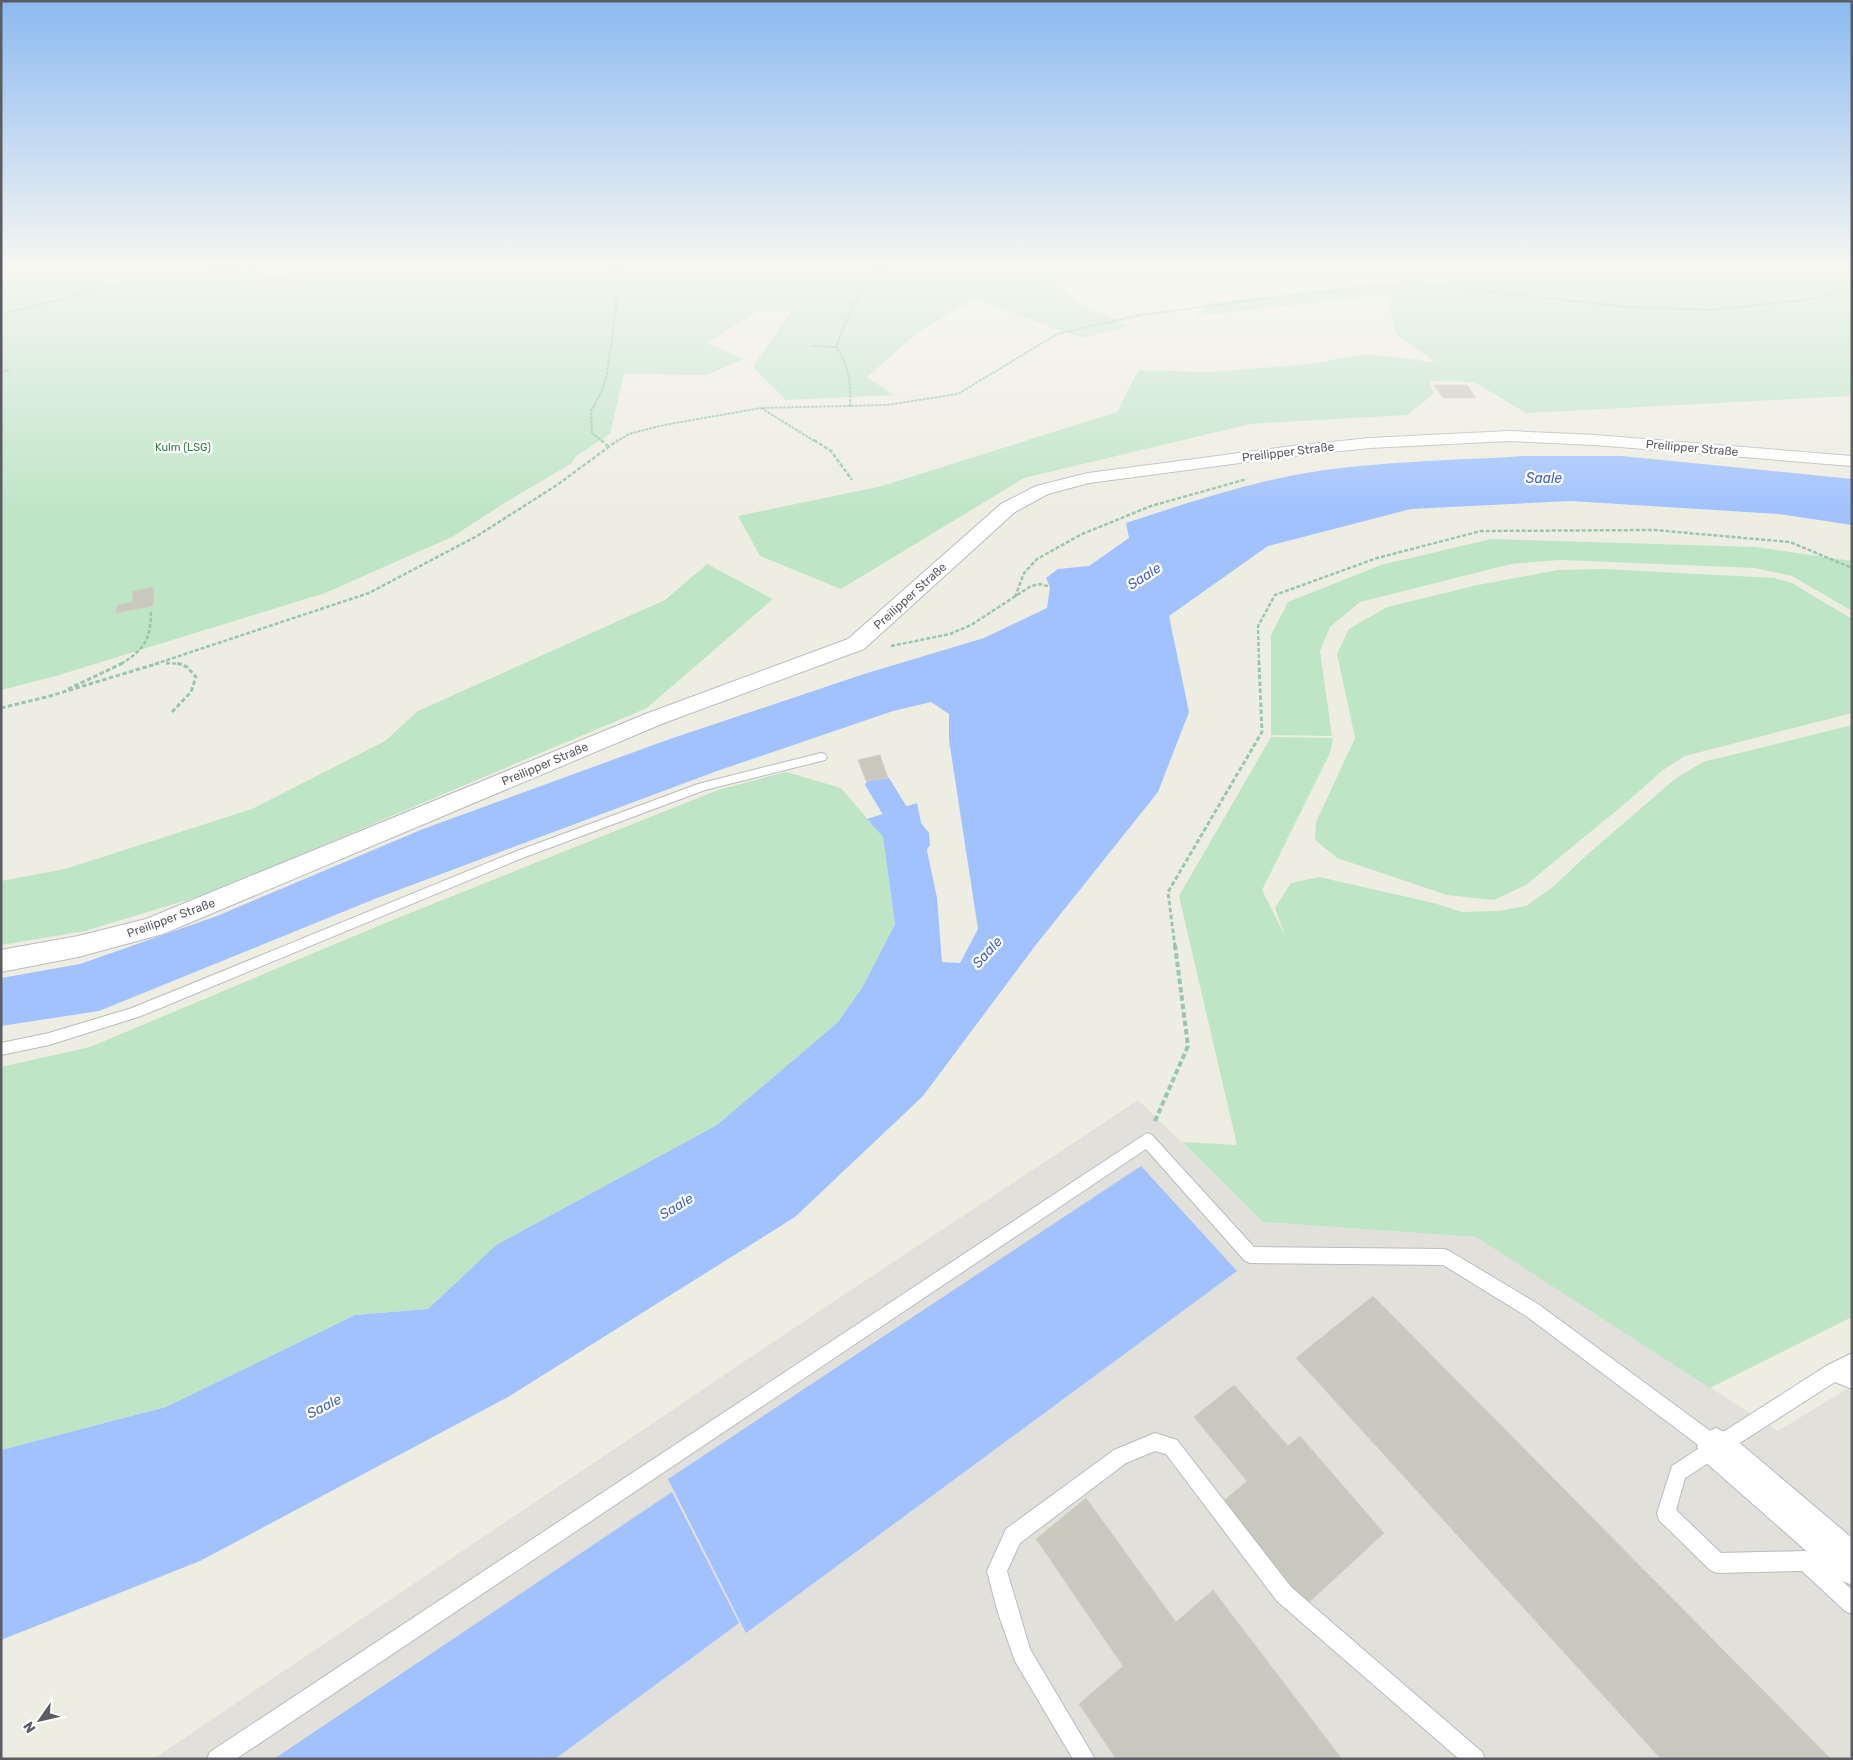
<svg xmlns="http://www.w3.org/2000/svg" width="1853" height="1760" font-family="Rubik,sans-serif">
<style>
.industrial{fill:#e1e0da}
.green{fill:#bfe5c7}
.water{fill:#a1c2ff}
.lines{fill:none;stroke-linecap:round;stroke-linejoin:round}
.canal{fill:#a1c2ff;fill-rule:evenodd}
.building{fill:#c8c8bf;stroke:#d2d0c1}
.lane-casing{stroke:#babbc1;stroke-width:2}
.street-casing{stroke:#babbc1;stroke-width:2}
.path-far3{stroke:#98c6af;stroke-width:2;stroke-dasharray:3 1;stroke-linecap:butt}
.path-far2{stroke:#98c6af;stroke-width:2.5;stroke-dasharray:4 2;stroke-linecap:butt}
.path-far1{stroke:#98c6af;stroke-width:3;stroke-dasharray:4.5 2.5;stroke-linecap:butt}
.path{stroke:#98c6af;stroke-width:4;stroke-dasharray:5.5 3;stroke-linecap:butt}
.lane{fill:#fff;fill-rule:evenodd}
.street{fill:#fff;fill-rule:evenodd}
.labels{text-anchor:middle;stroke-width:4.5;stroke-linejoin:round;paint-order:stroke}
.far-park-label{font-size:11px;fill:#348148;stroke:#fff}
.street-label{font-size:12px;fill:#5b5d63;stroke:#fff}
.water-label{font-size:14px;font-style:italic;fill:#4466c2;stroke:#fff}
</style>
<rect width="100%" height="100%" fill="#eeede2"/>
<path class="industrial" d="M1138,1100l125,122 213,15 302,194 74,-45v373h-1699l677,-455z"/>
<path class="green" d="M1,266h1147l-89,17 19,21 52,22 -49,12 -106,-39 -57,33 -51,45 26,18 -107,5 -33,-33 37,-55h-33l-50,31 37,16 -37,16 -83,-1 -14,60 -34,22 -4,7 -69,41 -51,33 -127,56 -269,83 -55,14z
M1162,266h187l-31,8 -23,11 -117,-10z
M1476,266h376v130l-326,17 -52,-31 -45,-1 5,13 -27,21 -157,9 -226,54 -183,111 -81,-33 -22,-40 144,-30 235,-74 21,-42 68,2 96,-7 64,-11 69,8 -39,-28 -9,-39 -192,21 16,-14 193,-22 67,-2z
M1491,539l264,8 97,14v50l-60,-35 -37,-8 -195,-8 -49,4 -151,38 -30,25 -10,24 12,85 -61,-1v-100l17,-33 93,-37z
M707,564l66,35 -126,109 -440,186 -122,37 -84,14v-64l64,-12 187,-60 133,-68 33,-30 247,-111z
M1604,569l170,9 18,5 60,36v94l-167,43 -22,14 -35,31 -102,84 -32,15 -47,-5 -110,-37 -22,-18 1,-18 39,-84 -18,-84 12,-25 38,-22 91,-22 80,-15z
M1852,725v592l-142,71 -234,-151 -213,-15 -81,-80 55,3 -58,-249 92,-159 62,1 -3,15 -68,137 23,46 -10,-28 16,-25 28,-6 115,26 28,9 36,-1 28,-5 27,-19 36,-34 86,-74 28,-17z
M786,772l55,16 42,49 12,87 -33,64 -25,35 -120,102 -221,120 -68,64 -73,6 -189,92 -165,43v-383l89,-20 300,-126 328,-131z"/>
<path class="water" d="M1523,456h99l230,23v46l-73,-11 -209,-13 -159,8 -143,37 -99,70 20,96 -31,80 -123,154 -112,150 -128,121 -287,180 -308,164 -199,79v-190l165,-43 189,-92 73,-6 68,-64 221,-120 120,-102 25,-35 33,-64 -12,-87 -16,-18 50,-16 20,95 5,64 18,1 18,-34 -29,-189v-26l-18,-12 -38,9 -176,60 -340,127 -278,113 -98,15v-48l79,-14 137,-48 206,-87 244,-89 197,-66 120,-36 63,-30 3,-21 -4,-9 12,-9 31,-3 40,-28 -3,-15c55,-18 112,-37 169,-48 75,-14 153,-14 228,-19z
M1141,1166l96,105 -491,362 -78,-154z
M672,1492l67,131 -184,136h-281z"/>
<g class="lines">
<path class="canal" d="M879,776l10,2 16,26 24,29 1,12 -5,7 -10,3 -10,-3 -5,-7 1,-10 -16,-17 -20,-33 4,-7z"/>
</g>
<path class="building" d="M285,274l4,6 -21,3 -3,-5z
M1434,385h33l9,13h-33z
M154,587l-1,19 -37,7 1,-8 15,-3 1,-11z
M880,755l8,23 -22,3 -8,-21z
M1373,1296l458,463h-170l-365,-401z
M1234,1385l54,61 12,-10 84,97 -80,74 -84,-103 27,-23 -53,-64z
M1086,1498l90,124 37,-32 129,169h-226l-37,-55 44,-38 -87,-127z"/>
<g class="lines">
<defs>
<path id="lane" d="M821,753l4,1 2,3 -2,3 -120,30 -180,67 -384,159 -92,29 -48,10v-12l48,-10 83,-25 385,-157 181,-67z
M1147,1133l5,2 102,112 191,2 6,3 87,52 179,132 109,-70 26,-13v36l-17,-7 -150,96 -9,32 45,43 85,-2 7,3 39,36v24l-7,-3 -43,-40 -85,2 -7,-3 -51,-50 -2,-7 15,-47 29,-19 -175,-131 -83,-51 -193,-2 -6,-3 -98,-111 -910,610h-29l3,-7z
M1155,1433l22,7 114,147 191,165 3,7h-26l-182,-158 -111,-147 -11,-3 -29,12 -106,80 -13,28 23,78 65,110h-22l-58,-98 -17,-48 -11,-42 19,-42 108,-79z"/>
<path id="street" d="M1509,431l86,4 257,21v10l-257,-21 -86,-4 -139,7 -78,8 -203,27 -41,11 -33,18 -151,137 -200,74 -501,211 -85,23 -77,15v-22l77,-14 68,-17 502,-206 200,-74 153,-135 35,-18 52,-13 204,-27 78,-8z
M1716,1428l13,6 123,104v47l-14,-6 -135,-119 -6,-13 6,-13z"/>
</defs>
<use href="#lane" class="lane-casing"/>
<use href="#street" class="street-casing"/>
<path class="path-far3" d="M1442,284l23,-4
M1,314l107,-27 146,-21
M812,346l24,1
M1,371l9,-1
M850,406c1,-22 -1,-41 -14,-59 10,-25 25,-68 51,-81
M761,408l55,34
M603,442l-11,-9 -1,-22 11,-20 5,-18 9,-63v-44
M616,442l13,-8 35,-9 97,-17 126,-3 71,-11 99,-60 84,-19 96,-13 176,-19 215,24 83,3 101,-11 40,-10"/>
<path class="path-far2" d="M601,440l7,6
M814,440l17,11 21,29
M1015,597l9,-24 13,-14 45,-25 69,-28 96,-27
M891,646l59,-12 21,-9 60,-39 9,-2 11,3
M166,663l16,1
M121,664c24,-15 30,-25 30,-54
M155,664l214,-71 108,-57 80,-51 61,-45
M1259,664l-1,-38 17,-31 102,-37 104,-27 173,-1 136,12 62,26"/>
<path class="path-far1" d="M166,663h2
M68,689l55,-26
M1,708l49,-12 109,-33
M172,712l19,-20 5,-15 -9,-10 -10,-4
M1175,947l-7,-55 94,-160 -3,-69"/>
<path class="path" d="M1155,1121l33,-75 -13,-101"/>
<use href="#lane" class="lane"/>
<use href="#street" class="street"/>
</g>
<linearGradient id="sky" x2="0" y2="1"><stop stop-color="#8bbaf1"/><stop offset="0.52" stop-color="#f7f7f2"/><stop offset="1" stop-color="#f7f7f2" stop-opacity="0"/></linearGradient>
<rect width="1853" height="512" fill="url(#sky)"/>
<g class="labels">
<g class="far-park-label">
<text x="183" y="451">Kulm (LSG)</text>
</g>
<g class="street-label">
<text transform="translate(1692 448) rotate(5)" y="4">Preilipper Straße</text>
<text transform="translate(1288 452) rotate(-7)" y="4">Preilipper Straße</text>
<text transform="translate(910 596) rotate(-42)" y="4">Preilipper Straße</text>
<text transform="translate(545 764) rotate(-23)" y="4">Preilipper Straße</text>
<text transform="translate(171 918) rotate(-20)" y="4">Preilipper Straße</text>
</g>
<g class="water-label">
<text x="1544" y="483">Saale</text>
<text transform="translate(1144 576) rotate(-33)" y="5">Saale</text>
<text transform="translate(987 952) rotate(-48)" y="5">Saale</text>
<text transform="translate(676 1206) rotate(-31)" y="5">Saale</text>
<text transform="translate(324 1406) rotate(-27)" y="5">Saale</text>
</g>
</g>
<rect width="1853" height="1760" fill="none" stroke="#5b5d63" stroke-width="5"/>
<g transform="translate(40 1720) rotate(236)" stroke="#ffffff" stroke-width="4" paint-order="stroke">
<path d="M0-4L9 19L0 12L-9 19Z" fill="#5b5d63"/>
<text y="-8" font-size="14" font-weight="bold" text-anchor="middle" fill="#5b5d63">N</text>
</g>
</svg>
